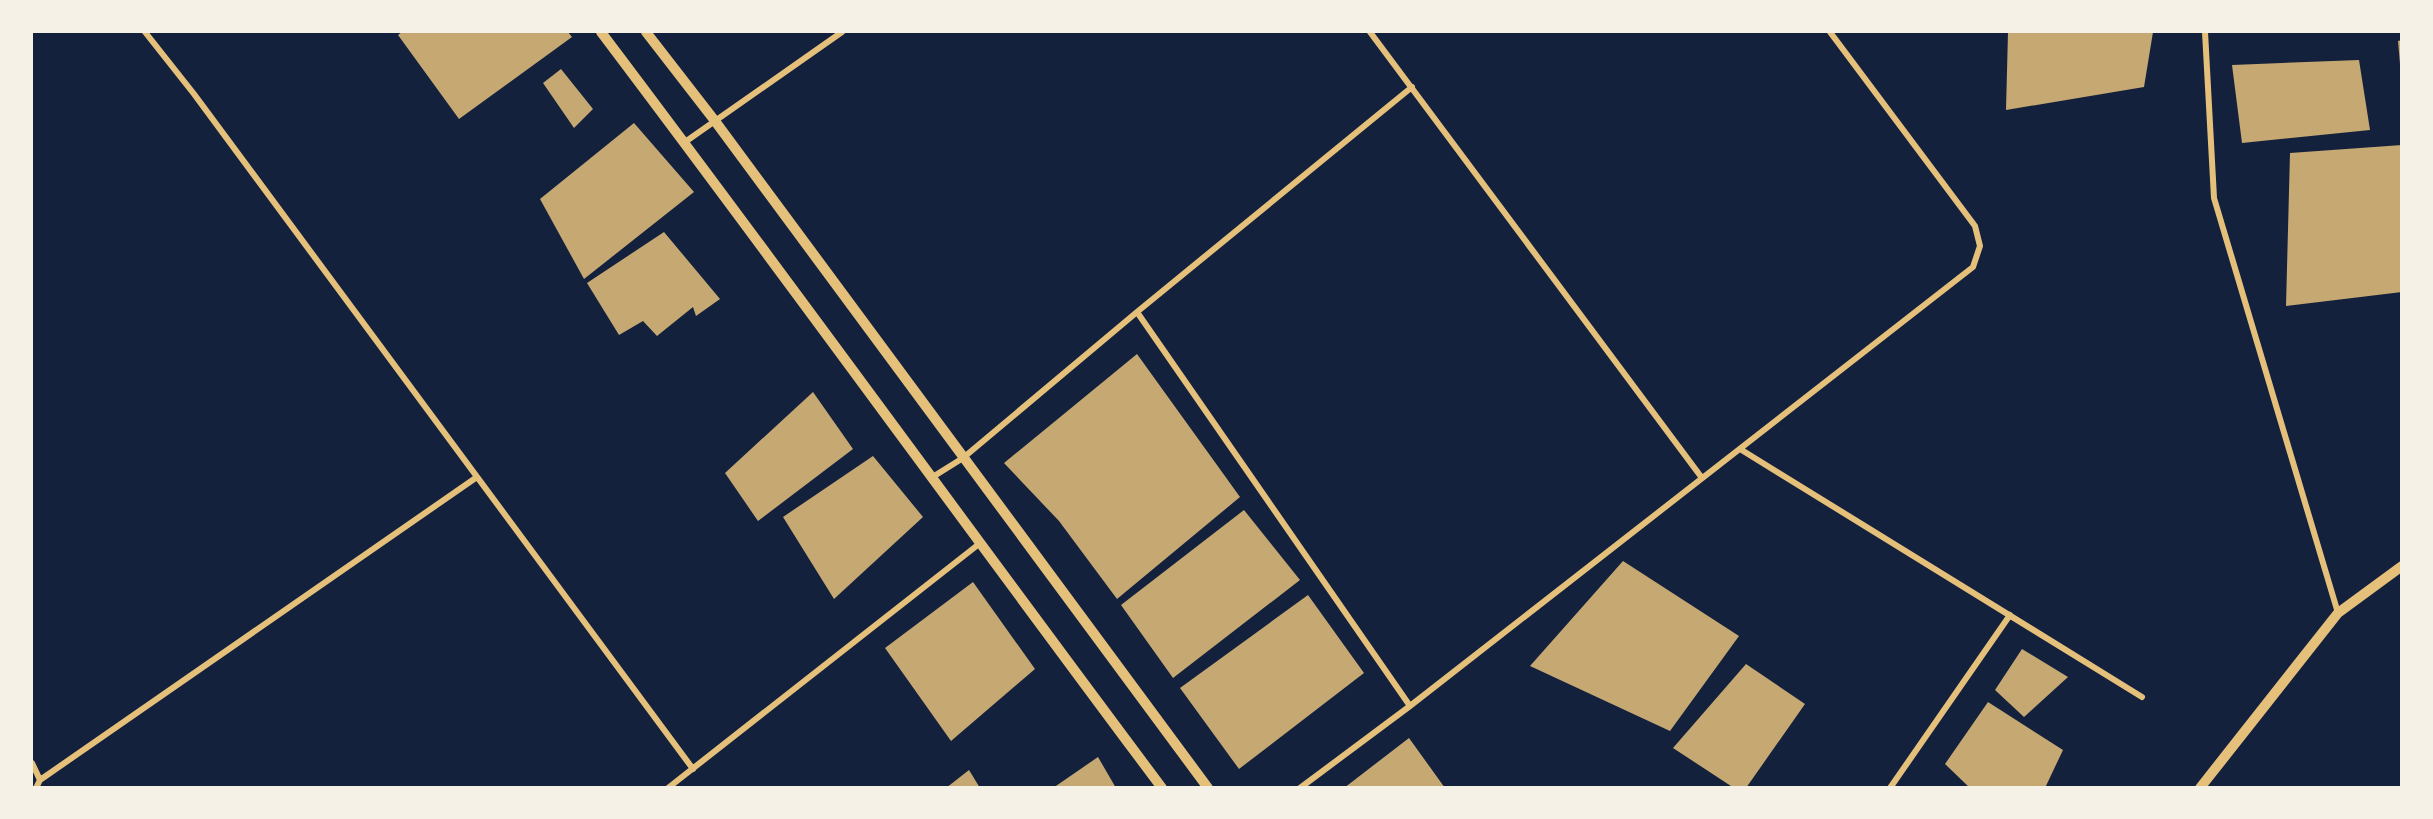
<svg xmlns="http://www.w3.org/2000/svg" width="2433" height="819" font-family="Arial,sans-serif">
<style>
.building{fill:#c6a872}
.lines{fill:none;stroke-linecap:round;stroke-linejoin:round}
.minor{stroke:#e5c07b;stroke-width:6}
.tertiary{stroke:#e5c07b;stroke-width:10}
</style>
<rect width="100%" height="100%" fill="#14213d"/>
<path class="building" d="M402,32h166l4,5 -113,82 -61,-84z
M2008,32h145l-9,55 -138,23z
M2402,40v24h-2l-2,-23z
M2359,60l11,70 -128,13 -10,-78z
M561,69l32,40 -19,19 -31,-45z
M634,123l60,69 -110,87 -44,-80z
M2402,145v147l-116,14 4,-153z
M664,232l56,67 -24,17 -3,-9 -36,29 -14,-15 -24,14 -32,-52z
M1137,354l103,143 -123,102 -58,-78 -55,-58z
M813,392l40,57 -95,72 -33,-48z
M873,456l50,61 -89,82 -51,-82z
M1244,510l56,70 -127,98 -52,-73z
M1623,561l116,75 -69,95 -140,-65z
M973,582l62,87 -84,72 -66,-93z
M1308,595l56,78 -125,96 -59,-81z
M2022,649l46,28 -44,40 -29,-27z
M1746,664l59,40 -59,84h-12l-61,-40z
M1988,702l75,48 -18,38h-75l-25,-24z
M1409,738l36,50h-101z
M1098,757l18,31h-63z
M969,770l11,18h-34z"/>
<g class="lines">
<path class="minor" d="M145,32l49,62 499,675
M1370,32l332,446
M2205,32l9,166 124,415
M685,142l157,-110
M1740,449l402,248
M931,478l32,-20 174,-146
M1410,706l-273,-394 275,-225
M32,763l8,17 -4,8
M40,780l437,-303
M668,788l311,-244
M1300,788l110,-82 563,-439 7,-21 -5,-20 -145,-194
M1890,788l120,-173"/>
<path class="tertiary" d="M601,32c189,250 373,505 561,756
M646,32l69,89 493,667
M2200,788l138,-175 64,-47"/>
</g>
<rect width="2433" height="819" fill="none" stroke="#f6f1e7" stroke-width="66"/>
</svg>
